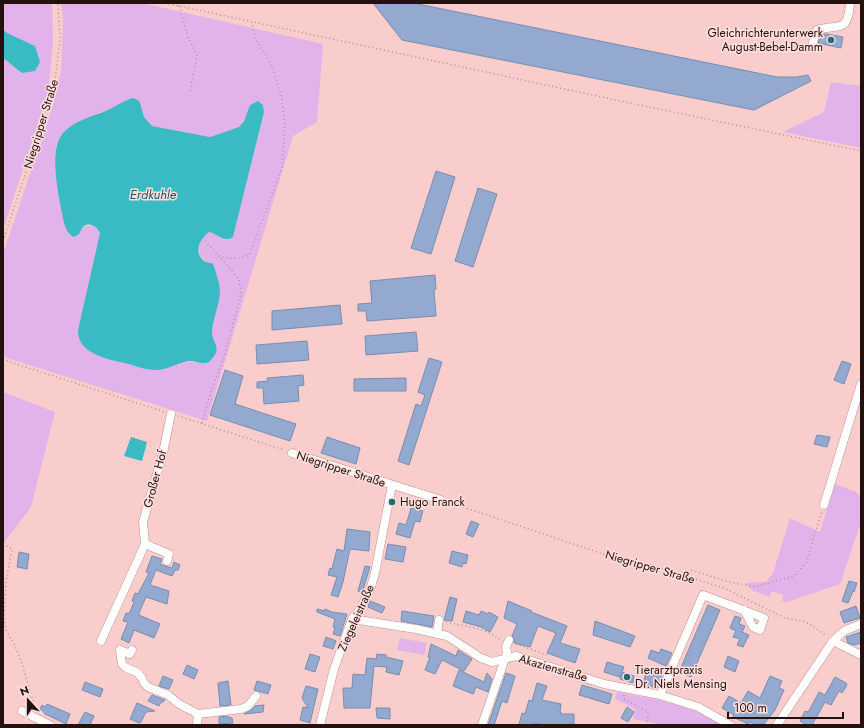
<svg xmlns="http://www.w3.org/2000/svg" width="864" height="728" font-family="Jost,sans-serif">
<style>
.green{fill:#e2b3ea;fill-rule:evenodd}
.water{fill:#3abac2}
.building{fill:#93a9cf;stroke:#788db2}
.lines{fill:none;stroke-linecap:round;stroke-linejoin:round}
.minor-casing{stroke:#c2908e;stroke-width:9}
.path{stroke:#b3908f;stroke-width:1.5;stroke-dasharray:1 3;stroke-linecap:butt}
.minor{stroke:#fff;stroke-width:8}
.poi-dot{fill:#236e74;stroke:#fededc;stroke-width:1.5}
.labels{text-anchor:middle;stroke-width:3;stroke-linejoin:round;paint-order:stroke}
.poi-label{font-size:12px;fill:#231110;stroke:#fededc;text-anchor:start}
.street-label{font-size:12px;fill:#231110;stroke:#fededc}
.water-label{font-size:13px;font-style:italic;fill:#175c61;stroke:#fededc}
</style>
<rect width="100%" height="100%" fill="#f8cdcb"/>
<path class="green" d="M3,3h49l1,40 -5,50 -45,137v-172l19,15 -15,-40 -4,-4z
M61,3h81l181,41 -6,78 -24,14 -86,285 -200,-63 -4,-4v-100l50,-149 8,-34 2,-53zM130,99l8,1 6,17 8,9 58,11 29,-10 16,-25h6l2,3 1,7 -31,125c-10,5 -14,-2 -24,-5 -11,8 -15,22 -2,30h3c13,19 9,34 5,56 -1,4 -3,10 -3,15 0,9 11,17 -2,28 -6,5 -17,0 -26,1l-106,-32 22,-97c-5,-11 -11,-7 -20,-5 -4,1 -9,2 -13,3l-3,-8c-3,-21 -16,-68 -4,-86 5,-8 16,-14 24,-18 16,-8 30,-10 46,-20z
M831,82l30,4v62l-78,-16 41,-20z
M3,392l52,20 -24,95 -28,37z
M835,484l21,8 5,6v24l-21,62 -53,18 -5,-1 1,-6 -11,-4 -3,6 -17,-7 -7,-7 21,-1 7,-9 17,-55 30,14z
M400,638l27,5 -3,12 -27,-5z
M617,692l42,8 40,11 24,14h-60l-30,-6 2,-10 -20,-10z"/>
<path class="water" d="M3,29l4,4 28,13 5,16 -5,9 -13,2 -19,-15z
M133,98l5,2 2,3 4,14 8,9 58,11 29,-10 5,-6 6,-16 8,-4 5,4 1,7 -31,125c-9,6 -15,-3 -24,-5 -9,7 -16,20 -5,29 3,2 6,1 9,3 3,8 6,17 7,26 0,14 -7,28 -8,42 0,11 11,16 -1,28 -6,7 -15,0 -23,1 -11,2 -21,9 -32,9 -9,0 -18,-3 -27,-6 -18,-4 -52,-9 -51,-34l22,-97c-3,-6 -9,-11 -16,-7 -5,4 -2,9 -11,11l-6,-6 -3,-8c-4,-22 -17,-72 -1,-90 10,-11 26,-16 40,-21 9,-3 23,-13 30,-14z
M131,437l16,5 -5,19 -18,-5z"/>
<path class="building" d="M373,3h40l364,74h20l11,-2 3,6 -57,29 -352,-70z
M826,34l17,3 -2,11 -23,-5 3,-8z
M436,171l19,6 -24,77 -20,-6z
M478,188l19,6 -24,73 -18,-6z
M435,275l1,14 -2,1 2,26 -69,5 -1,-10h-8v-7l14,-1 -2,-22z
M340,305l2,19 -70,6v-19z
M416,332l2,19 -52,4 -1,-19z
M307,341l2,19 -52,4 -1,-19z
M429,358l13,4 -33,103 -11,-4 18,-57 5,2 4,-11 -7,-3z
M842,361l9,3 -7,20 -10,-4z
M225,370l18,6 -8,28 61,20 -6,17 -80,-26z
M303,375l1,10 -6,1 1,15 -35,3 -1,-16h-6v-6l11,-1 -1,-3z
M406,378v13h-52v-12z
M817,435l13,2 -3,10 -13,-3z
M327,437l33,11 -4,16 -35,-11z
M411,508l12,3 -3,11 -5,-1 -5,17 -14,-4 3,-11 7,2z
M471,521l8,3 -6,13 -7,-3z
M347,529l23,3 -1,19 -19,-2 -7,33 -5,15 -7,-2 6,-18 -9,-2 2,-7 2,1 5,-20 7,2z
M388,544l18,3 -3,15 -18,-3z
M452,551l16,4 -2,9 -3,-1 -1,4 -13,-4z
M19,552l10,2 -2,15 -10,-2z
M152,556l10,3 -2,5 5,2 7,2 2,-6 6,3 -2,5h-3l-3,6 -16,-6 -6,15 19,6 -2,13 -21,-7 -7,16v2l21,9 -6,14 -20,-8 -5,13 -8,-4 7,-17 -5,-1 3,-8 3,1 5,-12 -2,-1 3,-8 3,1 11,-21 -3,-1z
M365,566l5,1 -8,26 -4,-2z
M849,581l8,2 -3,9 -1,-1 -5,12 -6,-2z
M450,597l7,2 -5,22 -8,-1z
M370,601l15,6 -3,6 -14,-6z
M508,601l24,10 -1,1 36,14 -7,17 20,6 -5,14 -28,-10 9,-20 -18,-7 -8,21 -16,-4v-4l-2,-3 5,-12 -13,-6z
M708,605l12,5 -29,67 -12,-5z
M856,606l4,12 -16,5 -4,-11z
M317,609l8,2v-2l7,3 15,2 -7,22 -7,-2 2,-6 -2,-1 2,-8 -18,-7z
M402,611l32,5 -2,11 -31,-6z
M466,611l13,4 2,-4 7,3 1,-2 9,5 -8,15 -9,-5 -18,-5z
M735,616l6,2 -2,6 6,2 -3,6 7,3 -6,12 -6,-2 3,-6 -7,-2 3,-6 -6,-3z
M595,621l40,15 -5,11 -37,-12z
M861,632v11l-7,2 -6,-2 -2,-6z
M326,637l10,4 -3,8 -10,-3z
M431,644l25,12 2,-6 14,9 -8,12 -22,-11 -7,14 -10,-4 5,-13h-2z
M661,649l11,4 -6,13 -18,-8 3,-8 8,3z
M310,654l10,3 -5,15 -10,-3z
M377,654l9,1v2l17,4 -4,14 -13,-3 1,-5 -13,-1 -4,42h-26l-1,-20h9l1,-14 12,1 2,-17 9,1z
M728,656l11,5 -4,11 -11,-5z
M607,662l17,5 -4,10 -16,-5z
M187,665l11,5 -4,9 -11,-5z
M459,670l25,12 3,-9 5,6 -4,13 -12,-5 -3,7 -20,-8z
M622,672l12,4 -1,7 -13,-4z
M506,673l9,3 -8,27 -5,-2 -8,24h-6z
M646,673l6,2v-2l10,3 -5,12 -14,-4z
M163,676l10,4 -4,9 -10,-3z
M770,676l12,5 -3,7 5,2 -9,20 -10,13 -9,2 -6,-3 -2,2 -15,-7 1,-2 -12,-7 7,-12 12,7 7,-12 12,7z
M835,677l11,6 1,2 -5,8 -3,-2 -8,14 -6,-3 -13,23h-6l-6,-4 5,-10 3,1 2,-3 9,-17 6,3z
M228,681l3,24 -11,1 -2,-23z
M257,681l14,4 -3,9 -14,-4z
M85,682l18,7 -3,8 -18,-7z
M537,683l10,3 -5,14 19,4 -1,8h1v2h13v10l-28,1 -12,-2v2h-15l3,-12 3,1 4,-14 3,1z
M582,685l30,9 -3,10 -30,-9z
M306,686l12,3 -8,34 -10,-3 3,-13 5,1 -6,-10z
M152,695l13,5 -2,2h-2l-2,4 -11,-5z
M137,703l18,8 -9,1 -5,10 -2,1 -9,-4z
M47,704l23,10 -4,10 -27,-13 3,-6 3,2z
M264,705l-1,7 -19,2 6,-3 5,-5z
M627,707l7,5 -6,10 -7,-4z
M376,708h14v11l-13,-1z
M85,712l9,4 -4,9h-12z
M226,716l6,2 1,5 -14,1v-7z"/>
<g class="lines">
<defs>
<path id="minor" d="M813,42l4,-12c21,-7 31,5 33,-27
M292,453l149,47
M824,505l37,-121
M145,544l24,10 -2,7
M352,619l64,10 31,7 34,22 11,4 24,-6 88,28 56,11 38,12 32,18
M437,634l2,-14
M101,641l44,-97 -2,-22 20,-69 8,-39
M833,641l28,14
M132,650l-2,4 -10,-4 2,14 3,3 13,6 4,5 2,5 4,4 20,8 11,9 19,10 43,-5 7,-3 8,-10
M660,695l43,-100 61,23 -4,12 -7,-3 -9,-17
M22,711l28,14
M197,725l1,-11
M320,725l14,-56 18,-50 7,-8 11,-21 5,-17 17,-88
M482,725l25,-72 -1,-6 3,-7
M777,725l56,-84 11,-10 17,-7"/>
</defs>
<use href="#minor" class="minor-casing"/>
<path class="path" d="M165,3l460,99 236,49
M179,6l9,31 9,18 -7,37
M3,241l51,-152 6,-49 -2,-37
M205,241l14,15
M3,359l10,4 152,49
M178,416l106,34
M202,423l9,-31 14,-38 16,-59 -2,-16 -20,-23c10,3 23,4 31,-3l32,-85 3,-43 -4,-30 -7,-22 -5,-13 -12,-18 -6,-19
M448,502l170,57 33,6 73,23 61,30 21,4 21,14
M3,544l9,5 -6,33 -2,36 2,12 8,14 7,16 14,48
M688,577l3,-7 34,11 30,6 39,-11 12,-13 16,-52
M446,622l33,7 11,4 11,7
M516,644l31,11
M624,695v4l24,13 -1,13"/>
<use href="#minor" class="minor"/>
</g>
<g class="poi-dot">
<circle cx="831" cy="40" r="4"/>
<circle cx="392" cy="502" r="4"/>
<circle cx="627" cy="677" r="4"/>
</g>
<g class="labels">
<g class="poi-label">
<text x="823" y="37" text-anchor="end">Gleichrichterunterwerk<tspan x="823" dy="14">August-Bebel-Damm</tspan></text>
<text x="400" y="506">Hugo Franck</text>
<text x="635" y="674">Tierarztpraxis<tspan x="635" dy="14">Dr. Niels Mensing</tspan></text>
</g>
<g class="street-label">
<text transform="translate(41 124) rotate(-73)" y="4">Niegripper Straße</text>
<text transform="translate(341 469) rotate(18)" y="4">Niegripper Straße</text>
<text transform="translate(155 479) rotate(-75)" y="4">Großer Hof</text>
<text transform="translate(650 567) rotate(16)" y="4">Niegripper Straße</text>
<text transform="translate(356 618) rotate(-66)" y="4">Ziegeleistraße</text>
<text transform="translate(553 668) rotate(16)" y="4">Akazienstraße</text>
</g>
<g class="water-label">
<text x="153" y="199">Erdkuhle</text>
</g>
</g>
<rect width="864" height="728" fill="none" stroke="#231110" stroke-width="8"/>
<g transform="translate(28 700) rotate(339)" stroke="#fededc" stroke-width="3" paint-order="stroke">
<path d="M0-3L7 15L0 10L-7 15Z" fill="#231110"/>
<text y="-6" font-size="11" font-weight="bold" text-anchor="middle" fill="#231110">N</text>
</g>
<path d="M728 712v6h115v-6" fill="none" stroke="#231110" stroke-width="2"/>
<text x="734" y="712" font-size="12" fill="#231110" stroke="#fededc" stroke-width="3" paint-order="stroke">100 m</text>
</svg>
